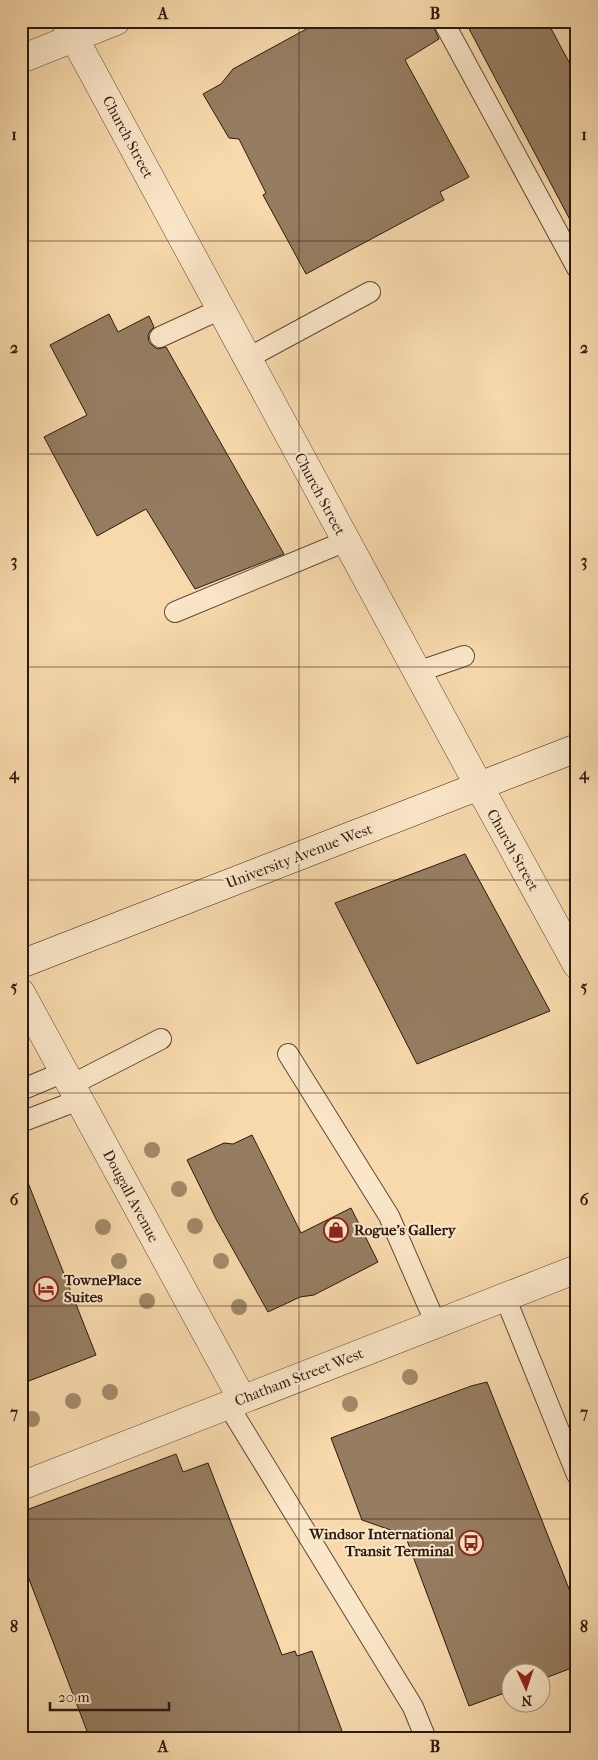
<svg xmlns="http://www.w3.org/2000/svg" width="598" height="1760" font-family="'IM FELL French Canon',serif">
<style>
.building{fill:#967d61;stroke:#2c1910}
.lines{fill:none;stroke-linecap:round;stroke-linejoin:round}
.service-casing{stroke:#5f4937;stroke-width:22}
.minor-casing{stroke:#5f4937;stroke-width:29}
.tertiary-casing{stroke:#5f4937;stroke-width:29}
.secondary-casing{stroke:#2c1910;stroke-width:29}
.service{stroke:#fae6c8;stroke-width:20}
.minor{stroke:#fae6c8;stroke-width:28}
.tertiary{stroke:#fae6c8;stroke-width:28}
.secondary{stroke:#fae6c8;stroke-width:28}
.tree{fill:#a38a6b}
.grid{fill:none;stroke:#2c1910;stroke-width:1;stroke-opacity:0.55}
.labels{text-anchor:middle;stroke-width:4;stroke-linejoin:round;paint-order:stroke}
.street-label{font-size:15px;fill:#2c1910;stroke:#fae6c8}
.poi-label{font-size:15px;font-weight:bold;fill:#2c1910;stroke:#fae6c8;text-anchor:start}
.neatline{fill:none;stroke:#2c1910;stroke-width:2}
.grid-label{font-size:16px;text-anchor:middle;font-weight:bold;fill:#2c1910}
</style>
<rect width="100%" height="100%" fill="#f7d9ab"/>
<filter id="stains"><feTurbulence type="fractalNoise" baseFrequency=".004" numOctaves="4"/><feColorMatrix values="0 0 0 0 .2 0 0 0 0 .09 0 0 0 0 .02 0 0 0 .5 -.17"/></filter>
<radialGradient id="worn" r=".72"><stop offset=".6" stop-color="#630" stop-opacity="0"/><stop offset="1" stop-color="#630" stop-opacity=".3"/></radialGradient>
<path class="building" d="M321,21h110l8,18 -34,21 64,117 -29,15 4,8 -138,74 -43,-79 3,-2 -27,-54 -10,-1 -26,-44 18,-10 12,-15z
M457,21h90l30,56v156l-111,-210 -6,4z
M109,314l9,18 31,-16 5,11 -4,4 -2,4 1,7 5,5 4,2 8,-2 118,207 -89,35 -49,-80 -49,27 -53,-99 43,-22 -37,-70z
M465,854l85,157 -133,53 -82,-161z
M252,1135l49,98 50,-25 27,54 -64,33 -14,2 -32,15 -52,-93 -29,-59 37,-17 9,1z
M21,1170h2l73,185 -75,29z
M487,1382l90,227v57l-37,14v-8h-30v19l-41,15 -64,-171 -43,-15 -31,-82 140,-52z
M176,1454l7,18 25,-9 74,192 13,-4 2,5 15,-5 33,88h-255l-69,-181v-46z"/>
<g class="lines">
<defs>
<path id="service" d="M443,21l134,247
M160,337l61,-28
M248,358l122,-66
M175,612l171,-71
M417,672l47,-16
M288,1054l101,162 47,108
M71,1085l90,-46
M21,1090l43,-18
M21,1122l58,-22
M505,1297l72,178
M228,1405l185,302 13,32"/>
<path id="minor" d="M65,21l414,765
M21,993l221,406"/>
<path id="tertiary" d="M21,59l95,-38
M479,786l98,179
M21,1486l556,-217"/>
<path id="secondary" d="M21,964l556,-216"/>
</defs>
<use href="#service" class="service-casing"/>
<use href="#minor" class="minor-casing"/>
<use href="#tertiary" class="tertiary-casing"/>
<use href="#secondary" class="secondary-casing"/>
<use href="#service" class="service"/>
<use href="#minor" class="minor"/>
<use href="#tertiary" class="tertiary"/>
<use href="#secondary" class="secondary"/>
</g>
<g class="tree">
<circle cx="152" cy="1150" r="8"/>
<circle cx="179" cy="1189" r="8"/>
<circle cx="195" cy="1226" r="8"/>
<circle cx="103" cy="1227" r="8"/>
<circle cx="119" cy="1261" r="8"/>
<circle cx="221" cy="1261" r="8"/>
<circle cx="147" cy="1301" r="8"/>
<circle cx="239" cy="1307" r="8"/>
<circle cx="410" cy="1377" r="8"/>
<circle cx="110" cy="1392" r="8"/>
<circle cx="73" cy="1401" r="8"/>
<circle cx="350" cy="1404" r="8"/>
<circle cx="32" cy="1419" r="8"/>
</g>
<path class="grid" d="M299,21v1718M21,241h556M21,454h556M21,667h556M21,880h556M21,1093h556M21,1306h556M21,1519h556"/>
<defs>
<symbol id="shop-ring" viewBox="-11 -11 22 22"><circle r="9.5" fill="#fae6c8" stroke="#8f2418" stroke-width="1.5"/><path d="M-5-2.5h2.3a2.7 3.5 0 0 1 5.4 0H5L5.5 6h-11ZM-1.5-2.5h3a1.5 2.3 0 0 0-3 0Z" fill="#8f2418"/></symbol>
<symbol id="hotel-ring" viewBox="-11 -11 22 22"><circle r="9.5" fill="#fae6c8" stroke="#8f2418" stroke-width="1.5"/><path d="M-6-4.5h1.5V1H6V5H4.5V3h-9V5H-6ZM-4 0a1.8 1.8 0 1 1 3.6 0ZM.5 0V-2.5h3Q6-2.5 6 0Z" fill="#8f2418"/></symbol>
<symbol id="bus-ring" viewBox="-11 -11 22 22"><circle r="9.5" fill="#fae6c8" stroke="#8f2418" stroke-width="1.5"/><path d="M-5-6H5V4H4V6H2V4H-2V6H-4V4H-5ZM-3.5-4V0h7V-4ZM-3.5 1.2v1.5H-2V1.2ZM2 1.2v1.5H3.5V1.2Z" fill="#8f2418"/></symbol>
</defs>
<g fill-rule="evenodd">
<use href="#shop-ring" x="322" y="1216" width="28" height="28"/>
<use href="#hotel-ring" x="32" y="1275" width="28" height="28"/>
<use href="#bus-ring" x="457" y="1529" width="28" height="28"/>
</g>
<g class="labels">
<g class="street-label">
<text transform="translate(128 137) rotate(62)" y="5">Church Street</text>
<text transform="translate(320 494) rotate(62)" y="5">Church Street</text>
<text transform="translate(513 850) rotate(61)" y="5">Church Street</text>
<text transform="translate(299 856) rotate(-21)" y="5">University Avenue West</text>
<text transform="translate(131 1196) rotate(62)" y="5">Dougall Avenue</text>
<text transform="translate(299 1377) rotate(-21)" y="5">Chatham Street West</text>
</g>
<g class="poi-label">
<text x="354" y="1235">Rogue's Gallery</text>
<text x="64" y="1285">TownePlace<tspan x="64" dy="17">Suites</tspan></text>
<text x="454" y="1539" text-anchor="end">Windsor International<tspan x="454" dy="17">Transit Terminal</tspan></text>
</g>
</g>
<rect width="598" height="1760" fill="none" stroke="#f7d9ab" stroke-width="55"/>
<g transform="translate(526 1688) rotate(177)"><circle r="24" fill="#fae6c8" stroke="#a8947e"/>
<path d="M0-4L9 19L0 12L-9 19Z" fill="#8f2418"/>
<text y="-8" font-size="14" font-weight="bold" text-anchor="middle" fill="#2c1910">N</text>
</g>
<path d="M50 1702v8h119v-8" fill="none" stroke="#2c1910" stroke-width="2.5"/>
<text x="58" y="1702" font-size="15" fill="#2c1910" stroke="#fae6c8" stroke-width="4" paint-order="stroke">20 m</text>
<rect x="28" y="28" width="542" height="1704" class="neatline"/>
<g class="grid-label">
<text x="163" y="19">A</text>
<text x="435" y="19">B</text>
<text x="14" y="140">1</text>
<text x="584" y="140">1</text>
<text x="14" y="353">2</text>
<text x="584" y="353">2</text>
<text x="14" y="566">3</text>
<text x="584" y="566">3</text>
<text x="14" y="779">4</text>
<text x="584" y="779">4</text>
<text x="14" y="992">5</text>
<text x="584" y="992">5</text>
<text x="14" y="1205">6</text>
<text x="584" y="1205">6</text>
<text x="14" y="1418">7</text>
<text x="584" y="1418">7</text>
<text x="14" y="1632">8</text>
<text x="584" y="1632">8</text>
<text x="163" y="1752">A</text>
<text x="435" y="1752">B</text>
</g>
<rect width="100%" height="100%" filter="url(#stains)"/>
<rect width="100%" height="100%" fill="url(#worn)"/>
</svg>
